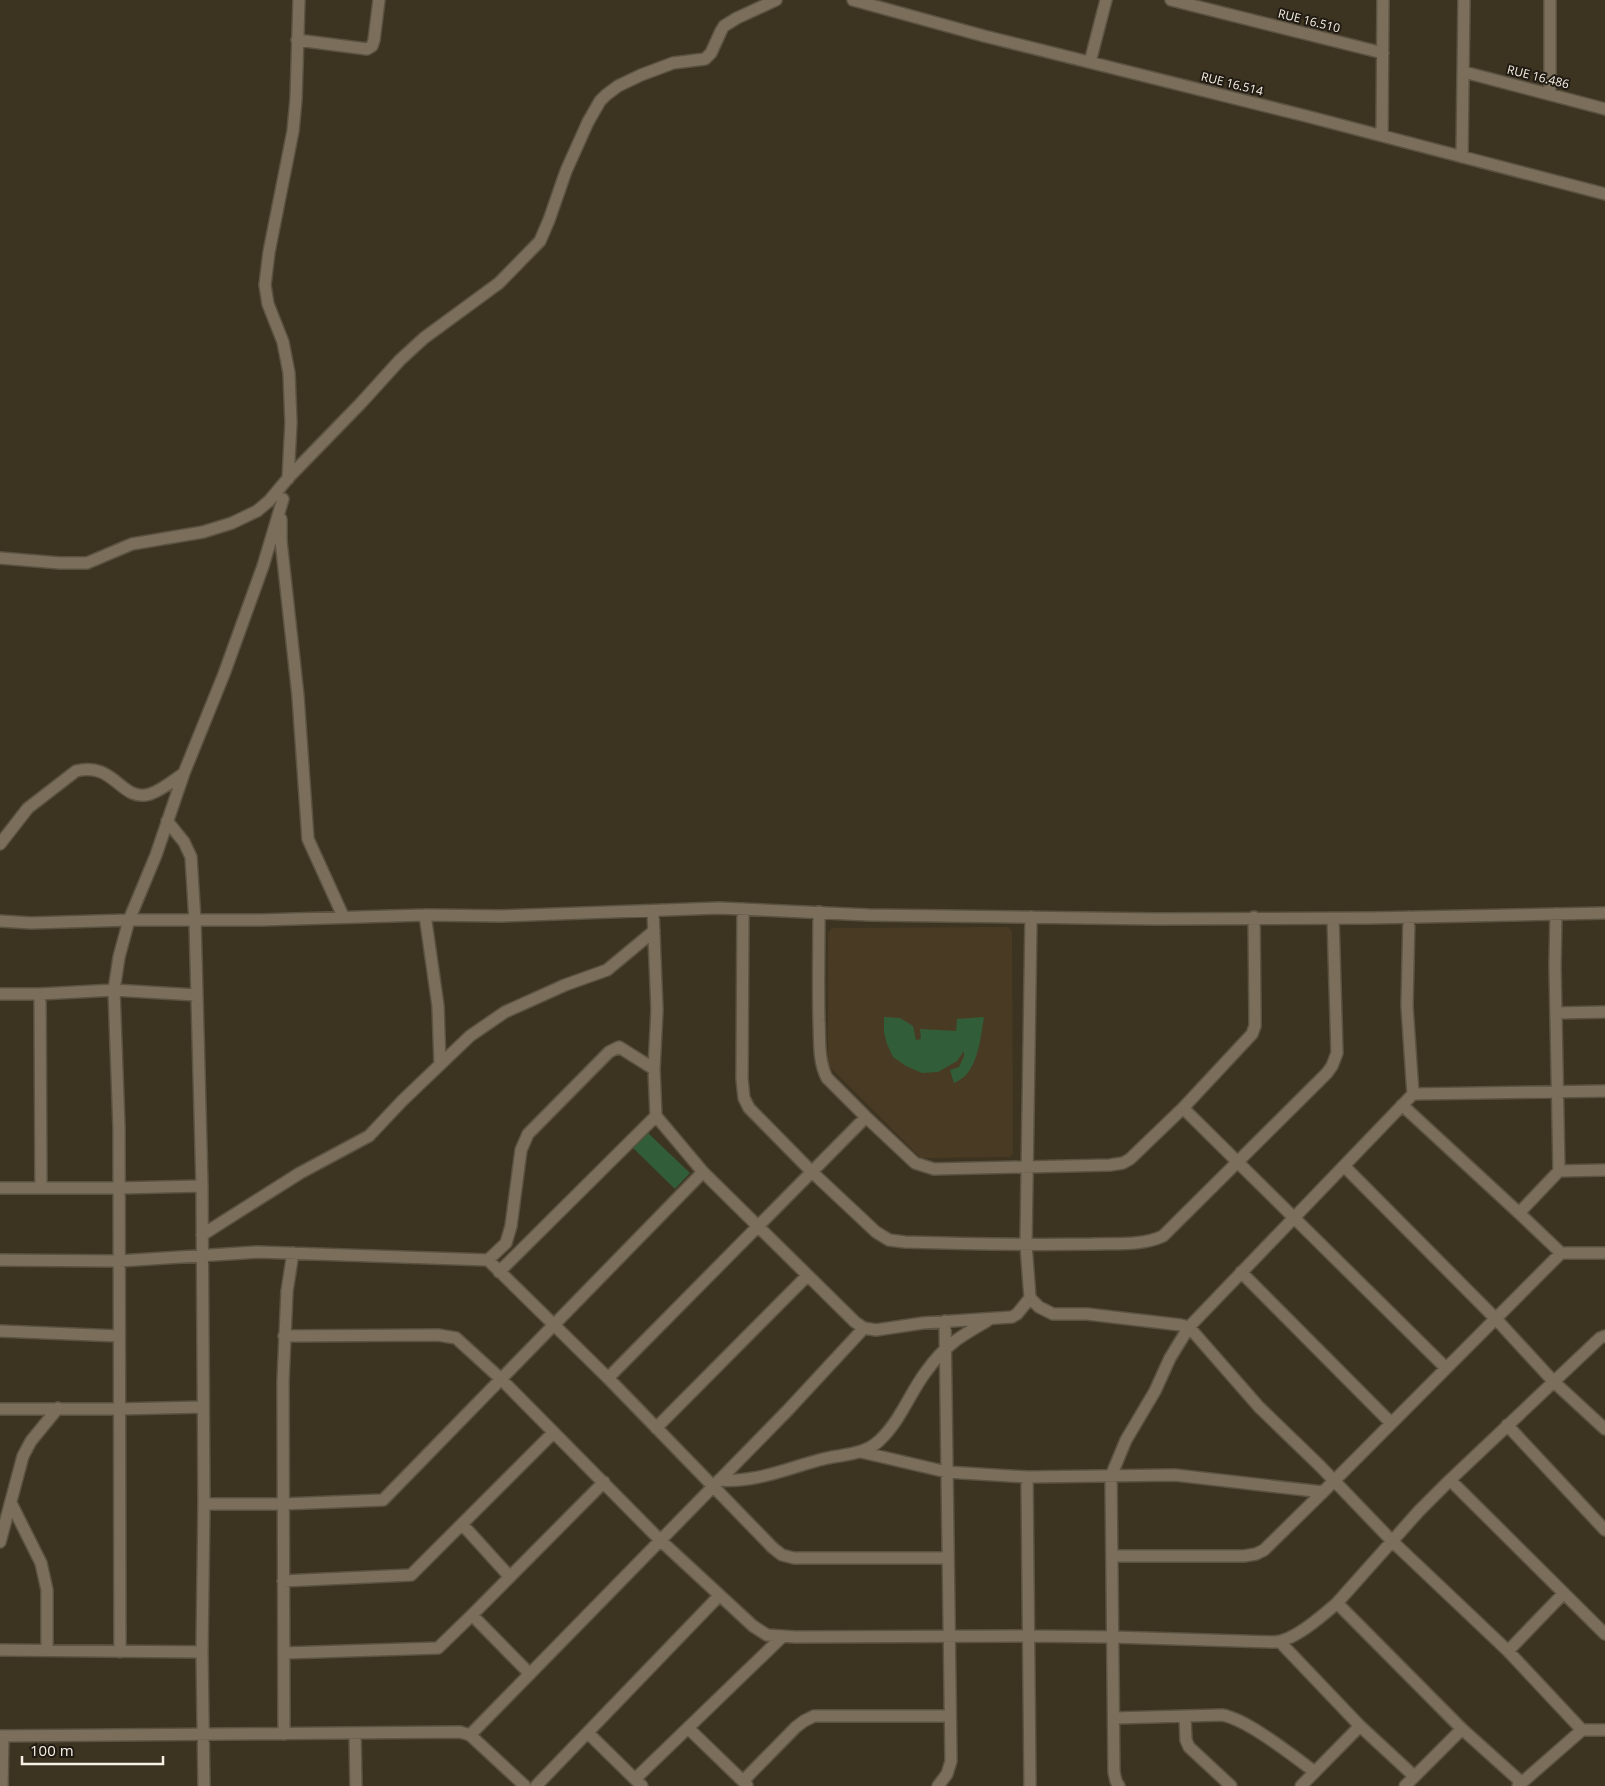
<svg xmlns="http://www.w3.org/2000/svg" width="1605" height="1786" font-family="'Open Sans',sans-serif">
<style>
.built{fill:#493b23}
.green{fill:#315e38}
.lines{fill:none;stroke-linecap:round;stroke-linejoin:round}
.minor-casing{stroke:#5b5242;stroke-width:14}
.minor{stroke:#7b6f5b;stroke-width:11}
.labels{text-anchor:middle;stroke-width:4;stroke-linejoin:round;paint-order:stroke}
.street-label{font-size:12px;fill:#f7f0e5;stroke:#201b13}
</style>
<rect width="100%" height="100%" fill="#3d3321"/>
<path class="built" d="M1008,927l4,4 1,223 -3,3 -89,1 -93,-93v-132l4,-5z"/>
<path class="green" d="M884,1017l16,1 13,8 3,14 5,-1 -1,-10 36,2 1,-12 27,-2c-4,23 -6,57 -30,66l-4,-13 9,-3 5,-11v-5l-7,10 -19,11 -16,1 -16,-7 -13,-9 -6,-13 -3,-12z
M648,1133l42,40 -15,16 -42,-41z"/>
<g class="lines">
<defs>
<path id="minor" d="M853,0l131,36 322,80 299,78
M1171,0l212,53
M1550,0v94
M297,40l70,9 5,-3 2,-6 5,-40
M1090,62l16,-62
M1464,72l141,37
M1382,135l1,-135
M1462,157l2,-157
M288,479l3,-56 -2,-50 -6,-31 -15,-38 -3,-19 4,-33 24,-121 3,-32 3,-99
M281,519v22l17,155 10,143 35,77
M0,558l60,5h27l45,-19 71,-12 29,-9 25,-12 12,-10 20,-24 72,-74 39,-43 24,-22 75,-55 41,-42 9,-21 17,-49 22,-49 12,-21 6,-6 12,-9 23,-11 32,-12 32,-4 6,-6 10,-22 3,-5 13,-8 39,-18
M167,821l17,21 7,15 4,64 7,265 2,318 -2,148 2,134
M0,844l28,-36 48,-37c39,-10 45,32 74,23 12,-4 24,-14 34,-21
M743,909l-1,170 2,19 5,10 63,64 64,60 13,8 16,2c62,2 124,3 187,2 23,-1 50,2 71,-8l164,-163 5,-7 5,-13 -4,-135
M653,911l4,99 -3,59 2,47 47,56 152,150 9,6 12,2 47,-7 89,-6 5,-3 13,-16
M819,912c0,37 -1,73 0,109 1,19 -1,40 8,57l39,39 49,46 19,6 176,-4 13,-2 7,-4 53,-51 69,-74 3,-8v-11l-1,-98
M425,915l13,91 2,58
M1031,917l-5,328 4,53 9,9 14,7h34l94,11 8,2 70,80 61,59 73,76 115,109 74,79
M1409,917l-2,89 6,88
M0,921l31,2 98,-3h132l164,-5 75,1 219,-8 150,7 287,4 214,-1 235,-5
M0,994h40l74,-4 82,5
M40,994l1,194
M1556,1013l49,-1
M1402,1105l117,108 42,40
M1183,1108l263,260
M1344,1166l152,153 58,63 51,47
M1559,1171l46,-1
M0,1188h119l83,-2
M1519,1213l40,-42 -4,-205 1,-52
M202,1235l98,-62 69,-37 33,-35 68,-65 35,-24 60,-27 42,-15 47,-39
M0,1260l119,1 139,-9 230,8 18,-17 5,-17 10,-76 7,-16 81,-82 10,-5 35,22
M488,1260l120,118 165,170 9,7 12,3h154
M499,1272l157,-156
M1241,1272l150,151
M0,1331l119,5
M284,1336l154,-1 18,3 45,41 159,161 93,86 14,9 28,2 234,-1 84,1 161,5c20,-1 48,-26 63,-39l82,-92 31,-31 150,-142 5,-2
M608,1378l258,-261
M0,1409h119l83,-2
M1507,1425l98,105
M656,1428l151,-152
M861,1452l86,20 80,5 148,-2 148,17 238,-239h44
M1027,1477l3,309
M719,1480c35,3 67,-11 100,-20 21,-6 45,-4 61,-20 20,-19 29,-45 45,-67 20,-28 34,-36 64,-53
M1450,1480l155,154
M11,1503l30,60 6,27v60
M204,1504h79l100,-4 320,-328
M462,1524l48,53
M0,1542l23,-86 8,-15 27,-33
M1112,1556h132l12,-2 8,-4 59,-58
M283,1581l128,-6 142,-142
M1337,1603l125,126 59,53
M472,1615l58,59
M1280,1642l80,84 54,50
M0,1650l202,2
M1508,1651l56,-58
M120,1652l-1,-524 -5,-138 5,-33 10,-37 27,-65 28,-82 40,-99 39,-108 20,-67
M284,1653l154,-5 34,-33 132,-133
M1185,1717l1,23 3,7 42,39
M1115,1718l107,-3c25,4 71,41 93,57
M689,1729l58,56
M355,1733l1,53
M588,1733l54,53
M284,1734l-1,-353 4,-90 6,-38
M470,1735l318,-325 76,-82
M0,1736l460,-4 10,3 55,51
M635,1779l147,-142
M743,1781l53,-54 8,-6 10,-5h136
M2,1786l1,-50
M536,1786l183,-190
M938,1786l9,-12 4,-13 -6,-440
M1119,1786l-3,-5 -2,-9 -3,-296 15,-36 29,-49 15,-33 19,-31 224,-233 192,-3
M1301,1786l59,-60
M1405,1786l57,-57
M1518,1786l64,-56h23"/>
</defs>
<use href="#minor" class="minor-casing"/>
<use href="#minor" class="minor"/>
</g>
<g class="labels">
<g class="street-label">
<text transform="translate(1309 21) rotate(14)" y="4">RUE 16.510</text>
<text transform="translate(1538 77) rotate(14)" y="4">RUE 16.486</text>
<text transform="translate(1232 84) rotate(14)" y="4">RUE 16.514</text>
</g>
</g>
<path d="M22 1756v8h141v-8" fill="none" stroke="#f7f0e5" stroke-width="2.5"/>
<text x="30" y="1756" font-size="15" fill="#f7f0e5" stroke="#201b13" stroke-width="4" paint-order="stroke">100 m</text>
</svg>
